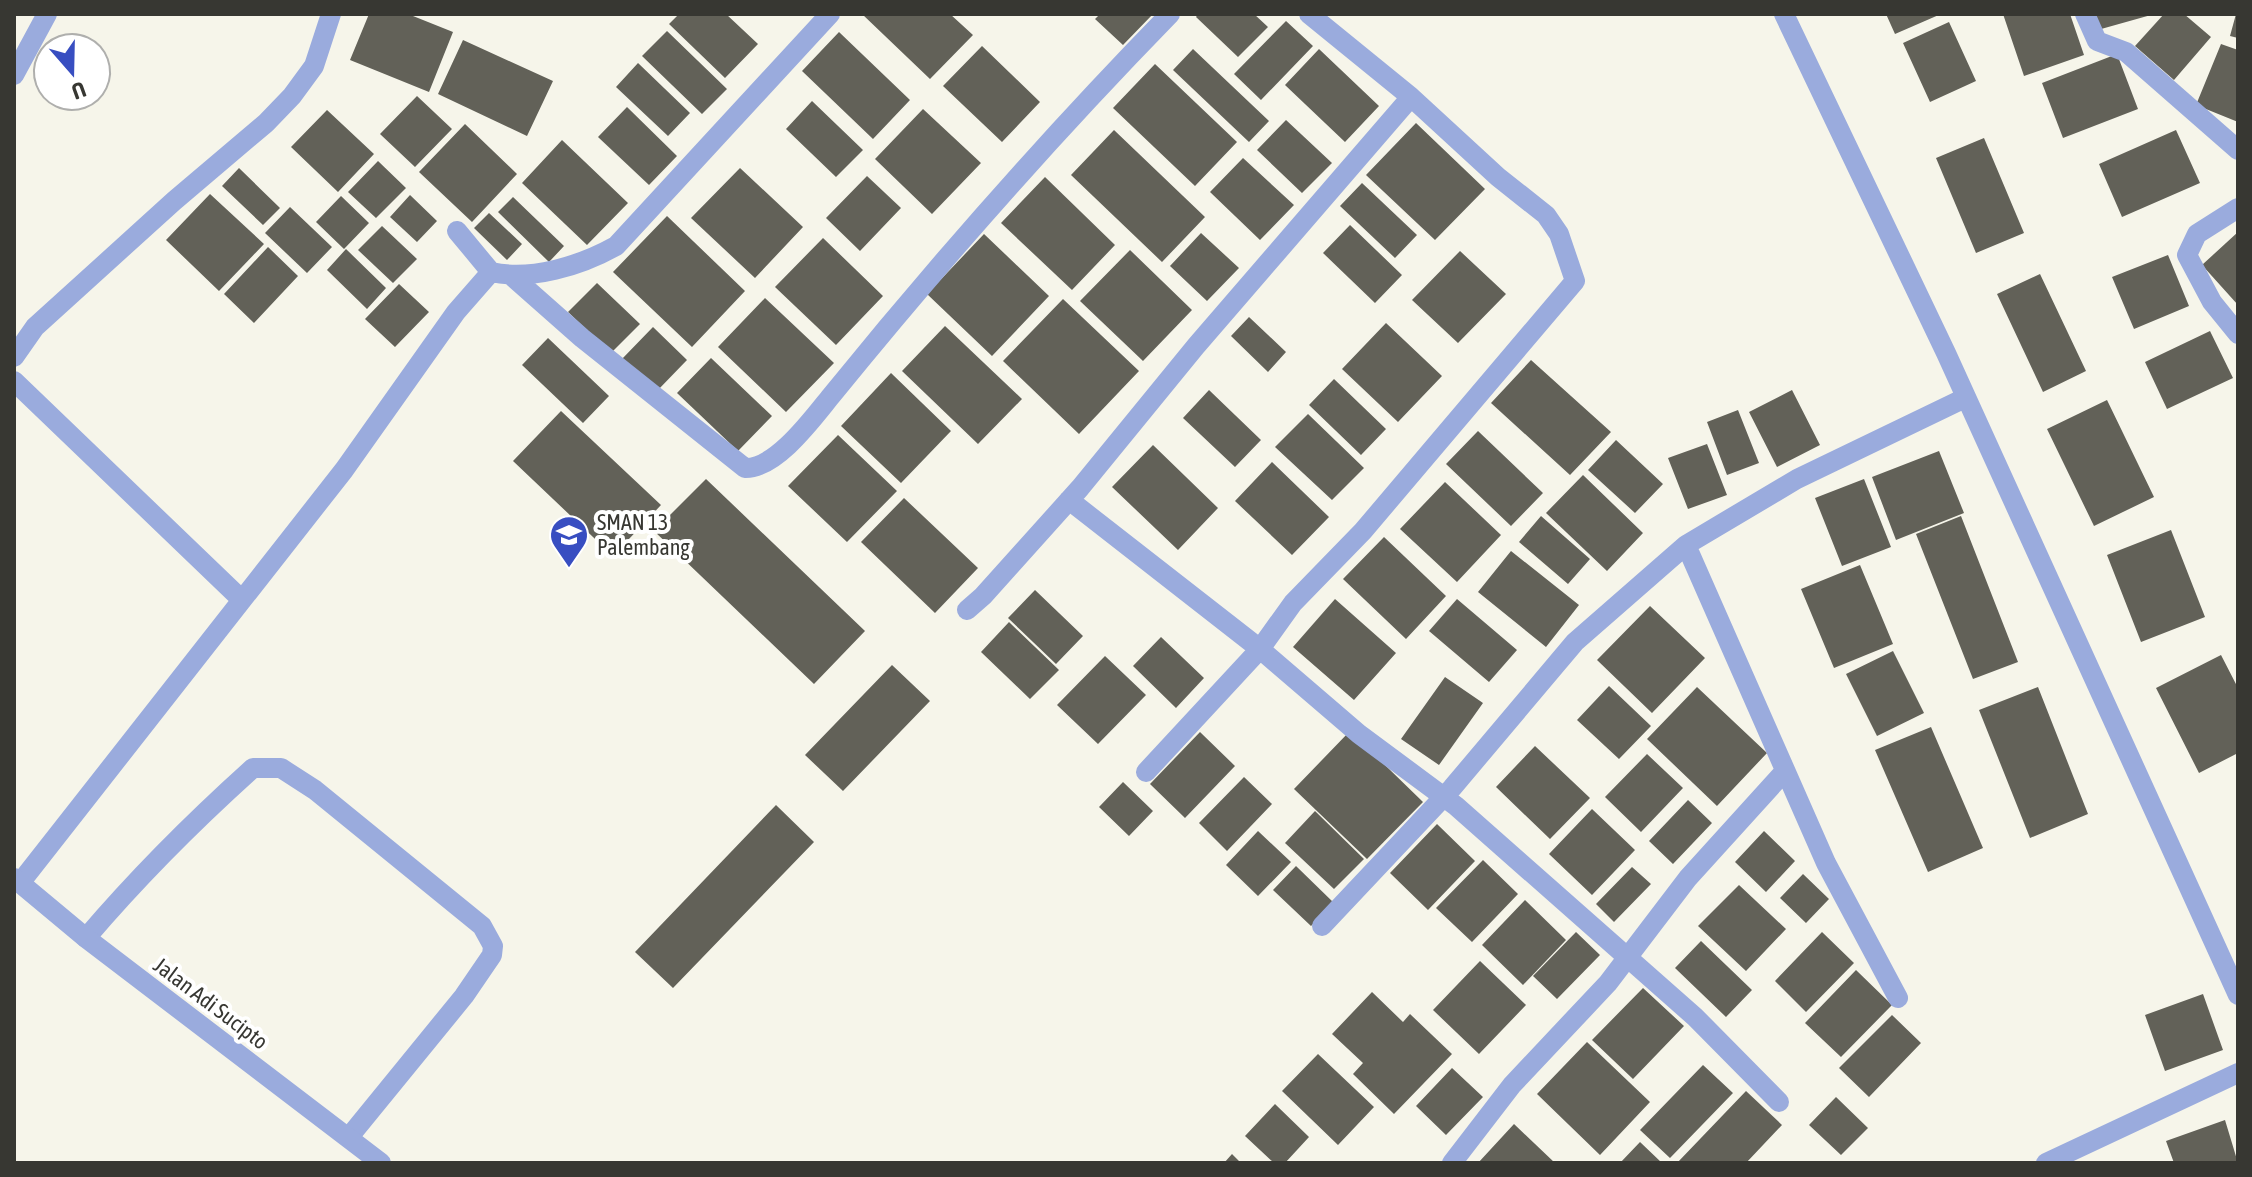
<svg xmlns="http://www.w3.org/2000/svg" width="2252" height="1177" font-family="'Asap Condensed',sans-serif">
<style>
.building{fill:#626158}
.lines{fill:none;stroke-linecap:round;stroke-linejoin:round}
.service{stroke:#9aabdd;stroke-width:20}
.minor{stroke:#9aabdd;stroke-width:20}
.tertiary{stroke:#9aabdd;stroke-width:20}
.labels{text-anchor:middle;stroke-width:8;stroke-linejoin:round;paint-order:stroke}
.poi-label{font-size:22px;fill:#373732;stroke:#fff;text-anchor:start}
.street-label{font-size:22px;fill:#373732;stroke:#fff}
</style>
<rect width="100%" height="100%" fill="#f6f5ea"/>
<path class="building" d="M369,14h39l45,18 -24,60 -79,-32z
M679,14h47l32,30 -33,34 -56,-54z
M862,14h88l23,21 -43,44z
M1100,14h53l-30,31 -28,-26z
M1198,14h56l14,13 -30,30 -42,-40z
M1886,14h55l-46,20z
M2003,14h67l14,41 -60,21z
M2089,14h62v1l-57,16z
M2164,14h20l27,23 -37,43 -39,-34z
M2236,14h2v24l-8,-2z
M1286,21l27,25 -52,54 -27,-26z
M1949,22l27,59 -46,21 -27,-59z
M667,31l60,58 -25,25 -60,-58z
M839,32l71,68 -37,39 -71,-68z
M463,40l90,41 -26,55 -89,-42z
M2221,44l17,6v72l-42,-17z
M982,46l58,56 -38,40 -59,-56z
M1193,49l76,72 -20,21 -76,-72z
M1319,49l60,57 -34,36 -60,-57z
M2117,54l21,55 -75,29 -21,-55z
M638,63l52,50 -22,23 -52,-49z
M1155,64l82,78 -42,44 -82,-78z
M417,96l35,33 -37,38 -35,-33z
M812,101l51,49 -27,27 -50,-48z
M627,107l50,49 -28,29 -51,-48z
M923,109l58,54 -49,51 -57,-55z
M327,110l47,44 -36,38 -47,-45z
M1286,120l46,43 -30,30 -45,-43z
M1416,123l69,66 -50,51 -69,-65z
M465,124l52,50 -45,48 -53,-50z
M1114,130l91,87 -43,45 -91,-87z
M2176,130l24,53 -78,34 -23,-53z
M1984,138l40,95 -48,20 -40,-95z
M562,140l66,63 -41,42 -65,-62z
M1243,158l51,47 -34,35 -50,-48z
M378,161l28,27 -30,30 -28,-26z
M239,168l41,40 -17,17 -41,-39z
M740,168l63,59 -48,51 -64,-60z
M867,176l34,32 -41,43 -34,-33z
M1045,177l70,68 -43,45 -71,-67z
M1362,183l55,52 -22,23 -55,-52z
M210,194l54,50 -45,47 -53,-51z
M410,195l27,26 -20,21 -27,-25z
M341,196l28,27 -25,26 -28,-27z
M513,197l51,49 -15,16 -51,-50z
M290,207l42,40 -25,26 -42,-40z
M489,213l33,31 -15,16 -33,-32z
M667,216l78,75 -53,56 -79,-75z
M1350,225l52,50 -27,28 -52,-50z
M382,226l35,33 -24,24 -35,-33z
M2238,232v73l-36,-40z
M1201,233l38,35 -32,33 -37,-35z
M984,234l65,62 -57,60 -65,-62z
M823,238l60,58 -47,49 -61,-58z
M268,247l30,29 -44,47 -30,-29z
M346,249l40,39 -19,21 -40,-39z
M1130,250l62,60 -49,51 -63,-60z
M1460,251l46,43 -48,49 -46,-43z
M2168,255l21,51 -55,23 -22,-52z
M2040,274l46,97 -43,21 -46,-98z
M597,283l43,41 -29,29 -43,-41z
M399,284l30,28 -34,35 -30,-28z
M765,298l69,65 -48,49 -68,-65z
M1063,299l76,72 -60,63 -76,-73z
M1249,317l37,35 -18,20 -37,-36z
M1386,323l56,53 -44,46 -56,-53z
M945,326l77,73 -44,45 -76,-73z
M653,327l34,33 -31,32 -35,-32z
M2210,331l23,47 -66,31 -22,-47z
M548,338l61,58 -26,27 -61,-58z
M711,358l61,58 -34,35 -61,-58z
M1531,360l80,72 -41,43 -79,-72z
M891,373l60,58 -50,52 -60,-57z
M1334,379l52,50 -25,26 -52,-50z
M1209,390l52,50 -26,27 -52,-49z
M1792,390l28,55 -43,22 -28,-55z
M2107,400l47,97 -60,29 -47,-97z
M1738,410l21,53 -32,12 -20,-53z
M561,411l100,94 -48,51 -100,-95z
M1308,414l56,54 -32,32 -57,-53z
M1478,431l65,62 -32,33 -65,-62z
M838,435l59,56 -50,51 -59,-56z
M1616,440l47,44 -28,29 -47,-43z
M1707,444l20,51 -39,14 -20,-51z
M1153,445l65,63 -40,42 -66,-63z
M1939,451l25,62 -68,27 -24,-63z
M1272,462l57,55 -37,38 -57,-54z
M1583,475l60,58 -36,38 -61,-58z
M706,479l159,152 -51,53 -160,-153z
M1864,479l27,68 -49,19 -27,-68z
M1445,482l56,53 -44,47 -57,-53z
M904,498l74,70 -43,45 -74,-71z
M1541,516l49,43 -22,25 -49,-42z
M1961,516l57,146 -45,17 -57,-145z
M2171,530l34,87 -64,25 -34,-87z
M1384,537l62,59 -40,43 -63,-60z
M1511,551l68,54 -33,42 -68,-55z
M1860,565l33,79 -59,24 -33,-79z
M1035,590l48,46 -27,28 -48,-46z
M1335,599l61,54 -42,47 -61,-53z
M1457,599l60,51 -28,32 -60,-51z
M1650,606l55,52 -53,55 -55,-53z
M1009,622l50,48 -29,29 -49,-47z
M1161,637l43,41 -28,30 -43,-42z
M1893,651l31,62 -47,23 -31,-62z
M2221,655l17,33v65l-39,20 -43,-85z
M1105,656l41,39 -48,49 -41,-39z
M892,665l38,36 -87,90 -38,-36z
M1445,677l38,26 -44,62 -38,-26z
M1609,686l42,40 -32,33 -42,-39z
M1697,687l70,66 -50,53 -70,-67z
M2038,687l50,127 -58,24 -51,-128z
M1931,727l52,121 -55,24 -53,-122z
M1350,731l73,71 -56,57 -73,-70z
M1200,732l35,34 -50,52 -35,-34z
M1535,746l55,52 -40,41 -54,-52z
M1647,754l36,34 -42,44 -36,-35z
M1244,777l28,27 -45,47 -28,-28z
M1123,782l30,29 -24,25 -30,-29z
M1688,800l24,23 -39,41 -24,-23z
M776,805l38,37 -141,146 -38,-36z
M1592,809l43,41 -43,45 -43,-41z
M1315,811l49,48 -30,30 -49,-46z
M1437,824l38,37 -47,49 -38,-37z
M1258,831l33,31 -33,34 -32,-31z
M1764,831l31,30 -29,31 -31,-30z
M1483,860l35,34 -46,48 -36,-34z
M1296,866l38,37 -23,23 -38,-36z
M1632,867l19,17 -37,38 -18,-18z
M1803,874l26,25 -23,24 -26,-25z
M1739,885l47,44 -40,42 -48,-45z
M1525,900l41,40 -43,45 -41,-40z
M1576,932l24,23 -43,44 -24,-23z
M1822,932l32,31 -48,49 -31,-31z
M1701,941l51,49 -26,27 -51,-49z
M1480,961l46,44 -47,49 -46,-44z
M1856,970l36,35 -51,52 -36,-34z
M1643,988l41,38 -51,53 -41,-39z
M1372,992l31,30 7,-8 42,40 -58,60 -41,-40 10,-11 -31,-29z
M2203,994l20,56 -58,21 -20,-56z
M1892,1015l29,28 -52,54 -30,-29z
M1587,1042l63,60 -50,53 -63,-61z
M1318,1054l56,53 -36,38 -56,-54z
M1703,1065l30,28 -63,65 -30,-28z
M1452,1068l31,29 -37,38 -30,-29z
M1746,1091l36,34 -36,38h-69z
M1836,1097l32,31 -27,27 -32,-30z
M1275,1104l34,33 -24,26h-11l-29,-27z
M2225,1120l13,43h-64l-8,-22z
M1514,1124l41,39h-77z
M1640,1142l22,21h-42z
M1232,1154l9,9h-17z"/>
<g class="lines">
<path class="service" d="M86,938c52,-61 108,-117 167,-170h28l34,22 167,136 11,20 -1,9 -28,41 -115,141"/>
<path class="minor" d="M1784,14l162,339 292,642
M2085,14l12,27 29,11 112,98
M14,75l33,-61
M2238,208l-41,26 -10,21 25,47 26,32
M457,231l34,41
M513,277l69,61 163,130c31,1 68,-50 86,-72 108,-133 220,-260 339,-382
M14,357l21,-30 139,-126 92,-78 26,-27 22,-30 17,-52
M14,381l228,219
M1069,500l191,149 99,85 97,72 239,211 84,85
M967,610l16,-14 97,-108 116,-142 215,-249
M1146,772l114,-123 33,-46 70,-72 212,-250 -16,-47 -13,-19 -48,-38 -87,-80 -102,-83
M20,883l324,-413 112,-158 35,-40c40,9 89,-6 125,-26l214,-232
M1322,926l130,-138 123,-146 111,-97
M1898,998l-72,-135 -140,-318 111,-66 168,-81
M1452,1163l60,-78 96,-102 80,-105 97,-107
M2046,1163l192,-90"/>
<path class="tertiary" d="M14,878l72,60 295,225"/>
</g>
<defs>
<symbol id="school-pin" viewBox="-11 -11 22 30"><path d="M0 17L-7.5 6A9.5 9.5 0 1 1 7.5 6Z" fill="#384ec1" stroke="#fff"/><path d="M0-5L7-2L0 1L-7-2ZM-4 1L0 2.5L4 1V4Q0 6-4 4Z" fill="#fff"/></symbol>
</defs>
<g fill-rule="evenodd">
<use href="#school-pin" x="547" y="513" width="44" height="60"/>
</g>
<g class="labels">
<g class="poi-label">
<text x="597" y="530">SMAN 13<tspan x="597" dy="25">Palembang</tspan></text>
</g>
<g class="street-label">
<text transform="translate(211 1003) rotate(37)" y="8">Jalan Adi Sucipto</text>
</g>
</g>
<rect width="2252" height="1177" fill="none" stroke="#373732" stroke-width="32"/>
<g transform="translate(72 72) rotate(160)"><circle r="38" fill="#ffffff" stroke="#afafad" stroke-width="2"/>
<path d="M0-6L14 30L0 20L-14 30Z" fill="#384ec1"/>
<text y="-12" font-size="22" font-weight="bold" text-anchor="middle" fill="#373732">U</text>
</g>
</svg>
